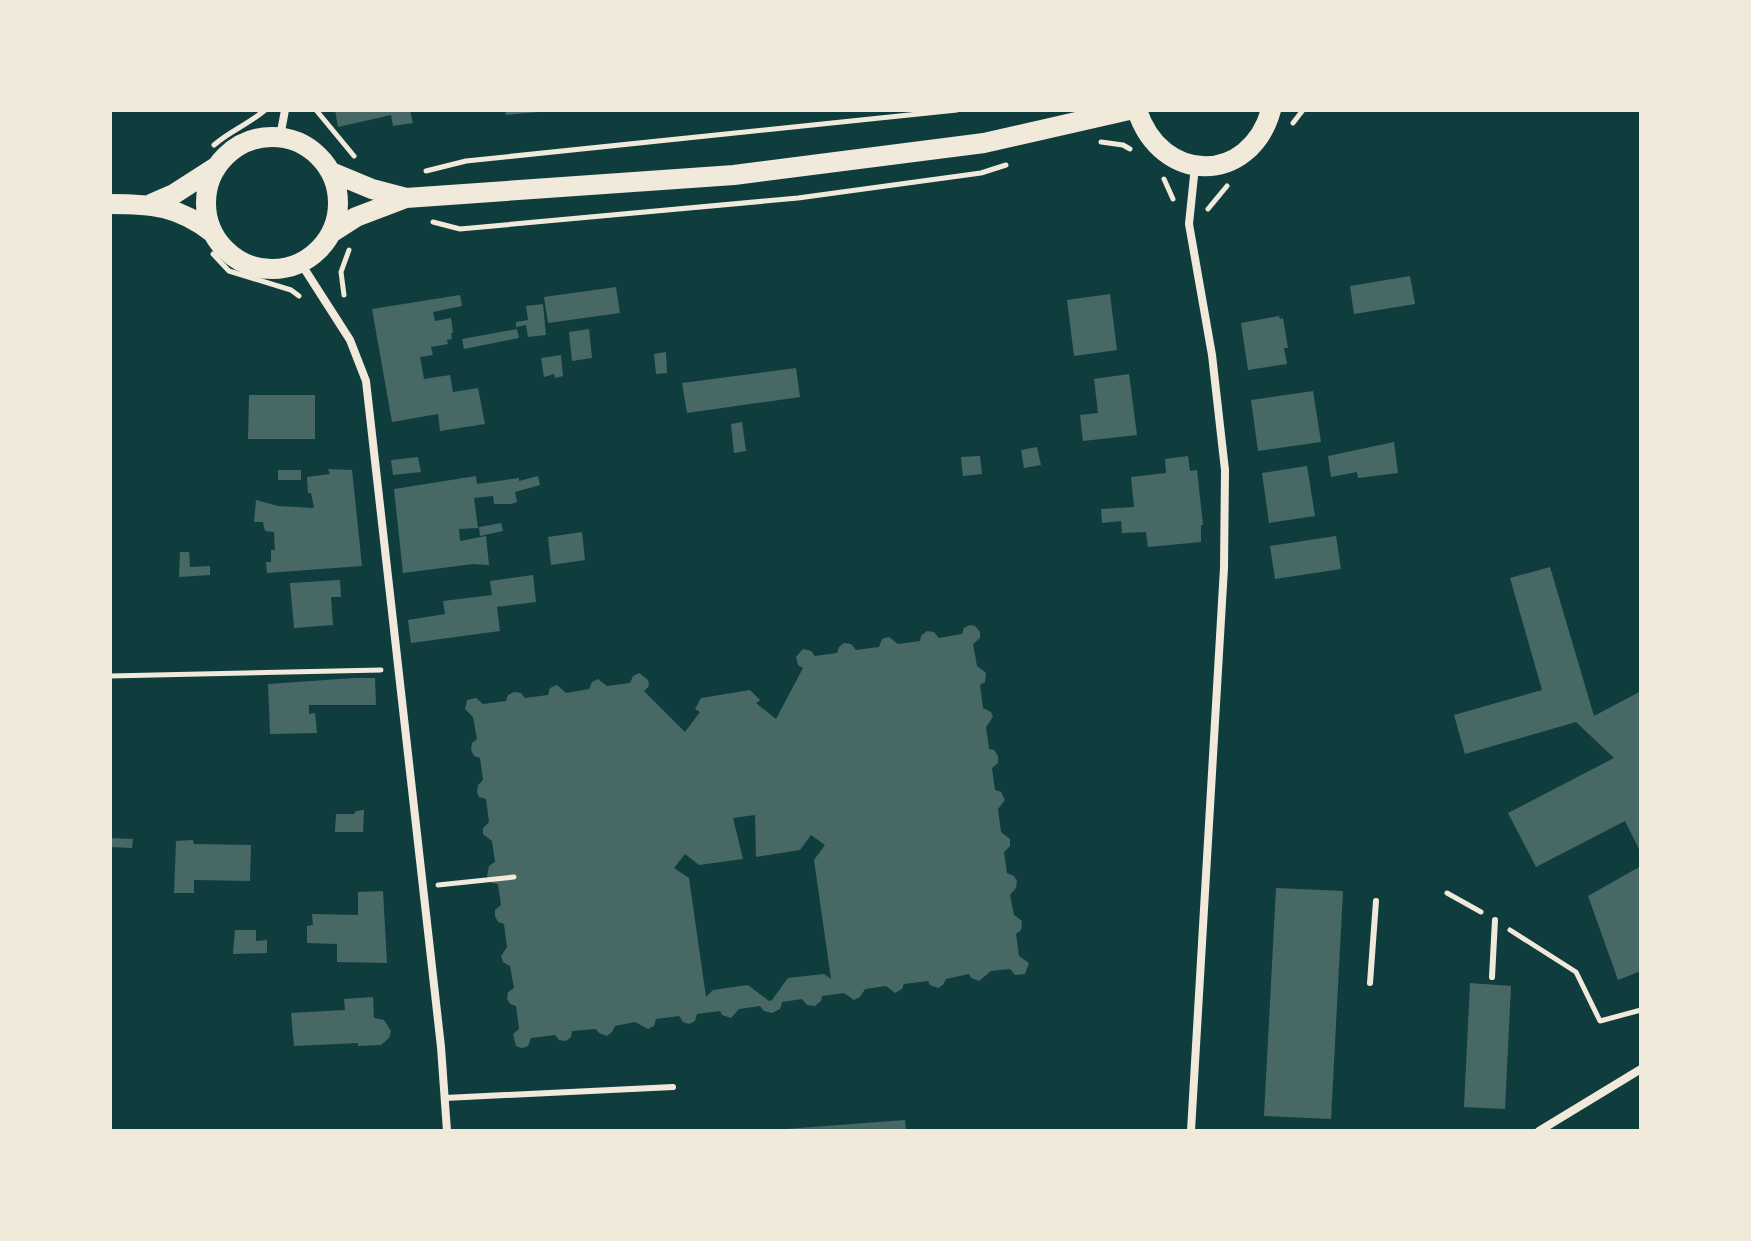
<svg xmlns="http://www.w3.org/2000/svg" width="1751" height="1241" font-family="'Nunito Sans',sans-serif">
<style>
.building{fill:#486865;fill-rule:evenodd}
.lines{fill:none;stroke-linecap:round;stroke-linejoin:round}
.path{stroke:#f1e9da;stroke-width:5}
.service{stroke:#f1e9da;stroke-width:6}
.minor{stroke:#f1e9da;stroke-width:8}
.primary{stroke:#f1e9da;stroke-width:20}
</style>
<rect width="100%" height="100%" fill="#0f3d3e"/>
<path class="building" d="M335,110h75l3,13 -20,3 -2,-11 -53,12z
M505,110h34v2l-33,3z
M1410,276l5,28 -61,10 -4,-28z
M616,287l4,26 -72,10 -4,-26z
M1110,294l7,56 -43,6 -7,-56z
M460,295l2,11 -29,6 2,9 16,-3 2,15h-2l1,6 -5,1 1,4 -17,3 2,8 -13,2 4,22 26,-4 3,17 25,-4 7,36 -45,7 -2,-17 -46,8 -20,-113z
M543,304l3,31 -18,2 -2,-12 -10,2v-5l12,-2 -2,-14z
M1279,316l1,3 3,-1 5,30h-4l3,16 -39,6 -7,-47z
M517,329l2,9 -55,11 -2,-10z
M589,329l3,29 -20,3 -3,-29z
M666,352l1,21 -11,1 -2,-20z
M561,355l2,21 -8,2 -1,-4 -10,3 -3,-19z
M796,368l4,29 -113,16 -5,-30z
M1129,374l8,61 -54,6 -3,-26 18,-2 -4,-34z
M1313,391l8,51 -63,9 -7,-51z
M249,395h66v44h-67z
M742,422l4,29 -12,2 -3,-29z
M1394,442l4,31 -40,5 -1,-6 -26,5 -3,-21z
M1037,447l4,18 -17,3 -3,-18z
M980,456l2,18 -19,2 -2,-19z
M1188,456l2,15 7,-1 6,55h-2v17l-53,5 -2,-15 -24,1 -1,-12 -19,2 -1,-14 33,-2 -3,-30 35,-4 -1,-14z
M418,457l3,15 -28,3 -2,-15z
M1307,466l8,50 -46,7 -7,-50z
M328,469l24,1 10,96 -95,7 -1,-11h5v-12h4l-1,-18 -9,-1 -2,-9h-9l2,-22 22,6 36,2 -3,-15h-3l-1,-16 23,-3z
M278,470h23v10h-23z
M476,476l1,8 42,-6v3l19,-5 2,9 -25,7 2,10 -6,2h-17l-1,-8 -19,2 4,30 -19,1 1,12 26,-5 3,29 -16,-1 -70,9 -9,-84z
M501,523l2,8 -23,5 -1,-9z
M582,532l3,28 -34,5 -3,-28z
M1336,536l5,33 -66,10 -5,-33z
M180,552h9l1,15 20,-1v9l-31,2z
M1550,567l44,149 47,-25v162l-16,-32 -89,46 -28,-54 106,-55 -38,-36 -111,32 -11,-39 88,-25 -32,-112z
M533,575l3,27 -39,5 3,24 -89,12 -3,-23 37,-6 -2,-13 49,-6 -2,-14z
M340,580l1,17h-10l2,28 -39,3 -4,-45z
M970,625l5,1 5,6v6l-7,6 4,22 9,7 -1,9 -5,3 3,23 8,4 2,5 -7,10 3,22 5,1 4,6v7l-6,5 3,22 6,2 4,8 -7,9 3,23 9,7v7l-6,6 3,21 7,3 3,5 -1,7 -6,7 4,20 8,6 -1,9 -5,4 3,22 10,7 -4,11 -10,1 -5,-6 -19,2 -12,10 -8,-3 -2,-4 -23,5 -3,6 -5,3 -8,-3 -2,-4 -24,3 -2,5 -7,4 -9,-7 -21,3 -5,8 -6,3 -10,-7 -22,3 -1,5 -6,5 -8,-1 -5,-6 -20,3 -2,7 -8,4 -8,-2 -4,-5 -21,3 -8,9 -9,-3 -2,-4 -23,3 -2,7 -6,3 -6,-2 -4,-6 -23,3 -2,7 -6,3 -13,-7 -20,4 -3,6 -5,4 -8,-3 -3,-4 -24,2 -1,6 -5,4 -7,-1 -4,-5 -24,3 -3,8 -6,2 -6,-2 -3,-12 6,-5 -3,-23 -6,-2 -3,-5 1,-7 6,-4 -4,-22 -7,-4 -2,-6 6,-9 -3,-23 -6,-2 -3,-6v-6l6,-5 -3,-21 -6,-1 -5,-7 2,-10 6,-4 -3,-21 -9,-7v-6l6,-6 -3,-23 -7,-2 -2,-5 1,-7 5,-5 -3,-22 -6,-2 -3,-6 1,-7 5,-4 -4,-22 -8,-8 2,-9 9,-2 7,6 23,-3 2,-6 6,-3 7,1 4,5 23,-3 2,-7 7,-3 9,8 23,-4 3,-7 6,-3 9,7 23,-3 3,-7 6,-3 9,7 1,6 -5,5 41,41 15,-20 -5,-3 6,-11 49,-8 10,10 -4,3 20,16 27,-51 -5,-3 -2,-8 7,-8 8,2 4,5 22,-3 2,-6 5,-4 7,1 5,6 23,-3 3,-8 7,-2 9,7 22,-3 1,-5 6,-5 7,1 5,6 23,-4 2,-6zM755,815l1,42 44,-7 11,-15 14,10 -11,15 17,119 -7,-5 -36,4 -16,22 -3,1 -21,-16 -35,5 -7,7 -17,-119 -15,-10 11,-14 14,11 44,-6 -10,-41z
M354,678h21l1,27h-67v9l6,-1 2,20 -47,1 -2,-50z
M364,810l-1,22h-28l1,-18h18l2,-3z
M110,838l23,1 -1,9 -22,-1z
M193,840l1,4 57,1 -1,36 -56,-1v13h-20l2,-52z
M1641,866v105l-23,9 -30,-84z
M1276,888l67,3 -12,228 -67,-3z
M383,891l4,72 -50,-1v-18l-30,-1v-17l6,-1 -1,-11 46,1v-23z
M235,930h21v11l11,-1v13l-34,1z
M1470,983l41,3 -6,123 -41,-2z
M373,997l1,21 10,2 7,11 -2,7 -8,7 -23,1v-3l-64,3 -3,-33 54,-3 -1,-11z
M905,1120l1,11h-120v-2z"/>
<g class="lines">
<path class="path" d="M316,110l38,46
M1293,123l10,-13
M1101,142l22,3 7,4
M214,145c16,-14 35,-21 51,-35
M426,171l40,-10 491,-51
M1164,179l9,20
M1208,209l19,-23
M433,222l27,7 338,-31 183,-25 25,-8
M213,254l16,17 62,19 8,6
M344,295l-3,-23 8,-22
M110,676l271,-6
M438,885l76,-8
M1447,893l34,19
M1510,930l66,42 24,49 41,-11"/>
<path class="service" d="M1492,977l3,-57
M1370,983l6,-82
M445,1098l228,-11"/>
<path class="minor" d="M280,137l5,-27
M300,262l50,78 16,41 75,666 6,84
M1191,1131l33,-563 1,-98 -13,-115 -23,-131 6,-58
M1539,1131l102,-62"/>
<path class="primary" d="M1137,110c24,75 113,75 134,0
M206 203a66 66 0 1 1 132 0a66 66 0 1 1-132 0Z
M331,172l41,17 34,9
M110,204c43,0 68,2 103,29
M151,204l23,-10 42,-27
M331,233l25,-16 50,-19 328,-23 250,-32 145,-33"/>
</g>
<rect width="1751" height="1241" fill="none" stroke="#f1e9da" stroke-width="224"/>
</svg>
